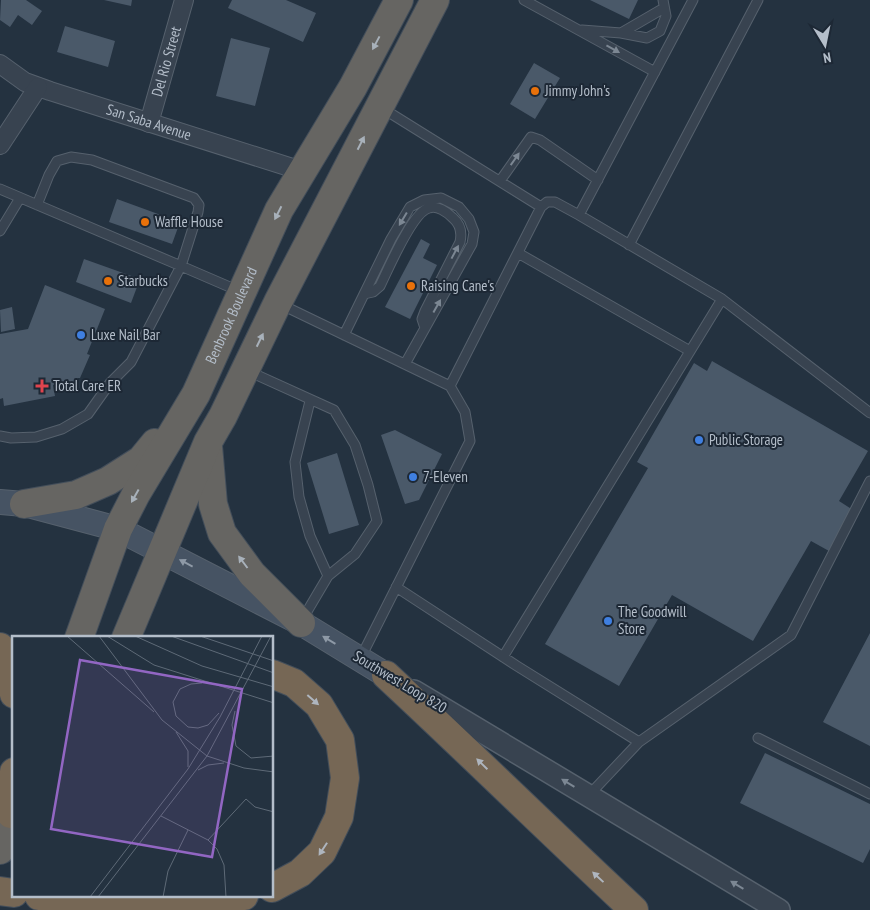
<svg xmlns="http://www.w3.org/2000/svg" width="870" height="910" font-family="'PT Sans Narrow',sans-serif">
<style>
.building{fill:#4a5969}
.lines{fill:none;stroke-linecap:round;stroke-linejoin:round}
.service-casing{stroke:#56616d;stroke-width:11}
.minor-casing{stroke:#56616d;stroke-width:20}
.tertiary-casing{stroke:#56616d;stroke-width:24}
.secondary-casing{stroke:#56616d;stroke-width:26}
.trunk-casing{stroke:#434e5a;stroke-width:30}
.motorway-casing{stroke:#434e5a;stroke-width:30}
.service{stroke:#384350;stroke-width:9}
.minor{stroke:#384350;stroke-width:18}
.tertiary{stroke:#384350;stroke-width:21}
.secondary{stroke:#465363;stroke-width:24}
.trunk{stroke:#666562;stroke-width:28}
.motorway{stroke:#766755;stroke-width:28}
.oneway{fill:#a8b1ba}
.oneway2{fill:#7c8793}
.oneway3{fill:#8e99a6}
.oneway4{fill:#aeb5be}
.food-dot{fill:#e8710a;stroke:#1d2835;stroke-width:2}
.shop-dot{fill:#3f7fe0;stroke:#1d2835;stroke-width:2}
.health-dot{fill:#e0444e;stroke:#1d2835;stroke-width:2}
.labels{text-anchor:middle;stroke-width:4;stroke-linejoin:round;paint-order:stroke}
.street-label{font-size:15px;fill:#b4beca;stroke:#1d2835}
.poi-label{font-size:15px;fill:#b4beca;stroke:#1d2835;text-anchor:start}
.inset-road{fill:none;stroke:#5e6a77;stroke-width:1}
.view{fill:#9266c3;fill-opacity:0.15;stroke:#9266c3;stroke-width:2.5}
.inset-edge{fill:none;stroke:#b4beca;stroke-width:2.5}
</style>
<rect width="100%" height="100%" fill="#243240"/>
<path class="building" d="M1,0h25l16,11 -10,14 -14,-10 -8,12 -10,-7z
M104,0h28l-1,6z
M232,0h54l30,13 -13,29 -75,-34z
M590,0h48l-9,19z
M65,26l50,15 -7,26 -51,-15z
M231,38l39,10 -15,58 -39,-10z
M534,63l26,15 -25,41 -25,-15z
M117,199l63,23 -8,22 -63,-22z
M421,239l9,5 -7,14 14,7 -27,54 -25,-12z
M84,259l56,20 -9,24 -55,-21z
M45,285l60,24 -18,45 3,1 -10,23h-2l-6,14 -11,-4 1,-3 -3,-1 -6,1 2,11 -51,10 -1,-8 -3,1v-65l28,-5z
M12,307l3,22 -14,3 -1,-22z
M712,361l156,90 -29,50 14,9 -24,41 -18,-10 -58,100 -81,-46 -53,91 -74,-42 103,-176 -11,-6 57,-99 13,8z
M395,430l47,24 -23,46 -14,4 -24,-69z
M337,453l22,72 -30,9 -22,-71z
M870,633v113l-47,-24z
M765,753l105,51v45l-7,14 -123,-60z"/>
<g class="lines">
<defs>
<path id="service" d="M524,0l131,72
M582,30l39,3 26,5 13,-7 6,-15 -3,-16
M621,33l43,-25
M382,108l159,99
M500,181l31,-44 9,3 58,40
M0,189l181,77 17,-54 1,-7 -5,-7 -102,-38 -21,-3 -14,4 -8,14 -12,30
M579,215l114,-215
M0,231l20,-33
M629,245l129,-245
M518,253l172,98
M364,294l9,-2 7,-6c8,-16 32,-74 49,-78 8,-3 18,4 24,10 7,6 9,15 7,24l-35,69 -3,8 3,9
M280,304l170,82
M344,335l47,-96 19,-32 14,-7 17,-2 18,9 10,12 5,13 -2,12 -67,120
M248,371l86,39 21,35 13,40 9,36 -22,33 -27,22 -26,44
M310,401l-15,61 4,35 11,39 18,40
M0,436l11,2 25,-1 26,-8 26,-15 22,-31 21,-21 50,-96 58,25
M396,587l121,79 122,76
M503,657l219,-358
M360,659l110,-218 -5,-29 -15,-26 91,-179 6,-5h8l24,13 143,84 148,114
M758,738l112,56
M589,795l50,-53 152,-107 79,-154"/>
<g id="minor">
<path id="s1" d="M0,64l25,18 25,9 252,80"/>
<path id="s2" d="M149,123l35,-123"/>
<path d="M0,145l38,-58"/>
</g>
<path id="tertiary" d="M414,691l365,219"/>
<path id="secondary" d="M0,502l24,2 94,25 183,94 85,52"/>
<g id="trunk">
<path d="M208,446l5,58 9,29 30,41 49,49"/>
<path d="M24,504l52,-9 32,-14 33,-21 14,-17"/>
<path id="s3" d="M79,638l39,-109 18,-35 60,-100 83,-184 74,-123 46,-87"/>
<path d="M126,638l82,-196 15,-26 55,-114 157,-302"/>
<path d="M0,850l14,-43"/>
</g>
<path id="motorway" d="M0,647l6,14 8,33
M272,674l22,9 25,22 21,35 5,38 -6,39 -17,35 -22,21 -28,15
M386,675c83,77 164,157 248,235
M11,814l3,-42
M0,891l14,2
M39,896l64,9 62,5
M169,910l17,-5 58,-9"/>
</defs>
<use href="#service" class="service-casing"/>
<use href="#minor" class="minor-casing"/>
<use href="#tertiary" class="tertiary-casing"/>
<use href="#secondary" class="secondary-casing"/>
<use href="#trunk" class="trunk-casing"/>
<use href="#motorway" class="motorway-casing"/>
<use href="#service" class="service"/>
<use href="#minor" class="minor"/>
<use href="#tertiary" class="tertiary"/>
<use href="#secondary" class="secondary"/>
<use href="#trunk" class="trunk"/>
<use href="#motorway" class="motorway"/>
</g>
<defs><path id="oneway-solid" d="M-6-.8H1V-3.2L6.5 0L1 3.2V.8H-6Z" transform="scale(1.25)"/></defs>
<g class="oneway">
<use href="#oneway-solid" transform="translate(376 43) rotate(118)"/>
<use href="#oneway-solid" transform="translate(361 143) rotate(-63)"/>
<use href="#oneway-solid" transform="translate(278 213) rotate(117)"/>
<use href="#oneway-solid" transform="translate(260 340) rotate(-64)"/>
<use href="#oneway-solid" transform="translate(135 496) rotate(119)"/>
<use href="#oneway-solid" transform="translate(243 562) rotate(-127)"/>
</g>
<g class="oneway2">
<use href="#oneway-solid" transform="translate(613 49) rotate(29)"/>
<use href="#oneway-solid" transform="translate(515 159) rotate(-55)"/>
<use href="#oneway-solid" transform="translate(403 219) rotate(121)"/>
<use href="#oneway-solid" transform="translate(455 252) rotate(-62)"/>
<use href="#oneway-solid" transform="translate(437 306) rotate(-61)"/>
<use href="#oneway-solid" transform="translate(568 783) rotate(-149)"/>
<use href="#oneway-solid" transform="translate(737 885) rotate(-149)"/>
</g>
<g class="oneway3">
<use href="#oneway-solid" transform="translate(186 563) rotate(-152)"/>
<use href="#oneway-solid" transform="translate(329 640) rotate(-149)"/>
</g>
<g class="oneway4">
<use href="#oneway-solid" transform="translate(313 700) rotate(41)"/>
<use href="#oneway-solid" transform="translate(482 764) rotate(-136)"/>
<use href="#oneway-solid" transform="translate(323 849) rotate(123)"/>
<use href="#oneway-solid" transform="translate(598 877) rotate(-137)"/>
</g>
<g class="food-dot">
<circle cx="535" cy="91" r="5"/>
<circle cx="145" cy="222" r="5"/>
<circle cx="108" cy="281" r="5"/>
<circle cx="411" cy="286" r="5"/>
</g>
<g class="shop-dot">
<circle cx="81" cy="335" r="5"/>
<circle cx="699" cy="440" r="5"/>
<circle cx="413" cy="477" r="5"/>
<circle cx="608" cy="621" r="5"/>
</g>
<path class="health-dot" d="M39.5 378.5h5v5h5v5h-5v5h-5v-5h-5v-5h5z"/>
<g class="labels">
<g class="street-label">
<text dy="5" stroke="none"><textPath href="#s2" startOffset="64">Del Rio Street</textPath></text>
<text dy="5" stroke="none"><textPath href="#s1" startOffset="161">San Saba Avenue</textPath></text>
<text dy="5" stroke="none"><textPath href="#s3" startOffset="358">Benbrook Boulevard</textPath></text>
<text transform="translate(400 682) rotate(31)" y="5">Southwest Loop 820</text>
</g>
<g class="poi-label">
<text x="545" y="96">Jimmy John's</text>
<text x="155" y="227">Waffle House</text>
<text x="118" y="286">Starbucks</text>
<text x="421" y="291">Raising Cane's</text>
<text x="91" y="340">Luxe Nail Bar</text>
<text x="53" y="391">Total Care ER</text>
<text x="709" y="445">Public Storage</text>
<text x="423" y="482">7-Eleven</text>
<text x="618" y="617">The Goodwill<tspan x="618" dy="17">Store</tspan></text>
</g>
</g>
<g transform="translate(12 636)">
<rect width="261" height="261" fill="#243240"/>
<path class="inset-road" d="M55,0l87,76M87,0l63,84M95,0l47,29 120,38M123,0l67,30 72,21M159,0l103,37M188,0l74,25M190,47l-11,1 -11,5 -7,13 3,14 12,11 10,1 10,-3 11,-12M223,75l-3,14 4,21 15,12 23,-2M150,84l45,36 37,12 30,4M164,96l12,19v16M186,134l10,-5 16,-2M149,180l47,24 9,9 7,16 2,32M196,204l38,-41 9,8 19,5M78,261l98,-128 32,-52 42,-81M86,261l109,-141 64,-120M151,261l5,-26 20,-41"/>
<path class="view" d="M68,24l162,29 -30,168 -161,-28z"/>
<rect width="261" height="261" class="inset-edge"/>
</g>
<g transform="translate(825 45) rotate(170)" stroke="#1d2835" stroke-width="4" paint-order="stroke">
<path d="M0-4L9 19L0 12L-9 19Z" fill="#b4beca"/>
<text y="-8" font-size="14" font-weight="bold" text-anchor="middle" fill="#b4beca">N</text>
</g>
</svg>
